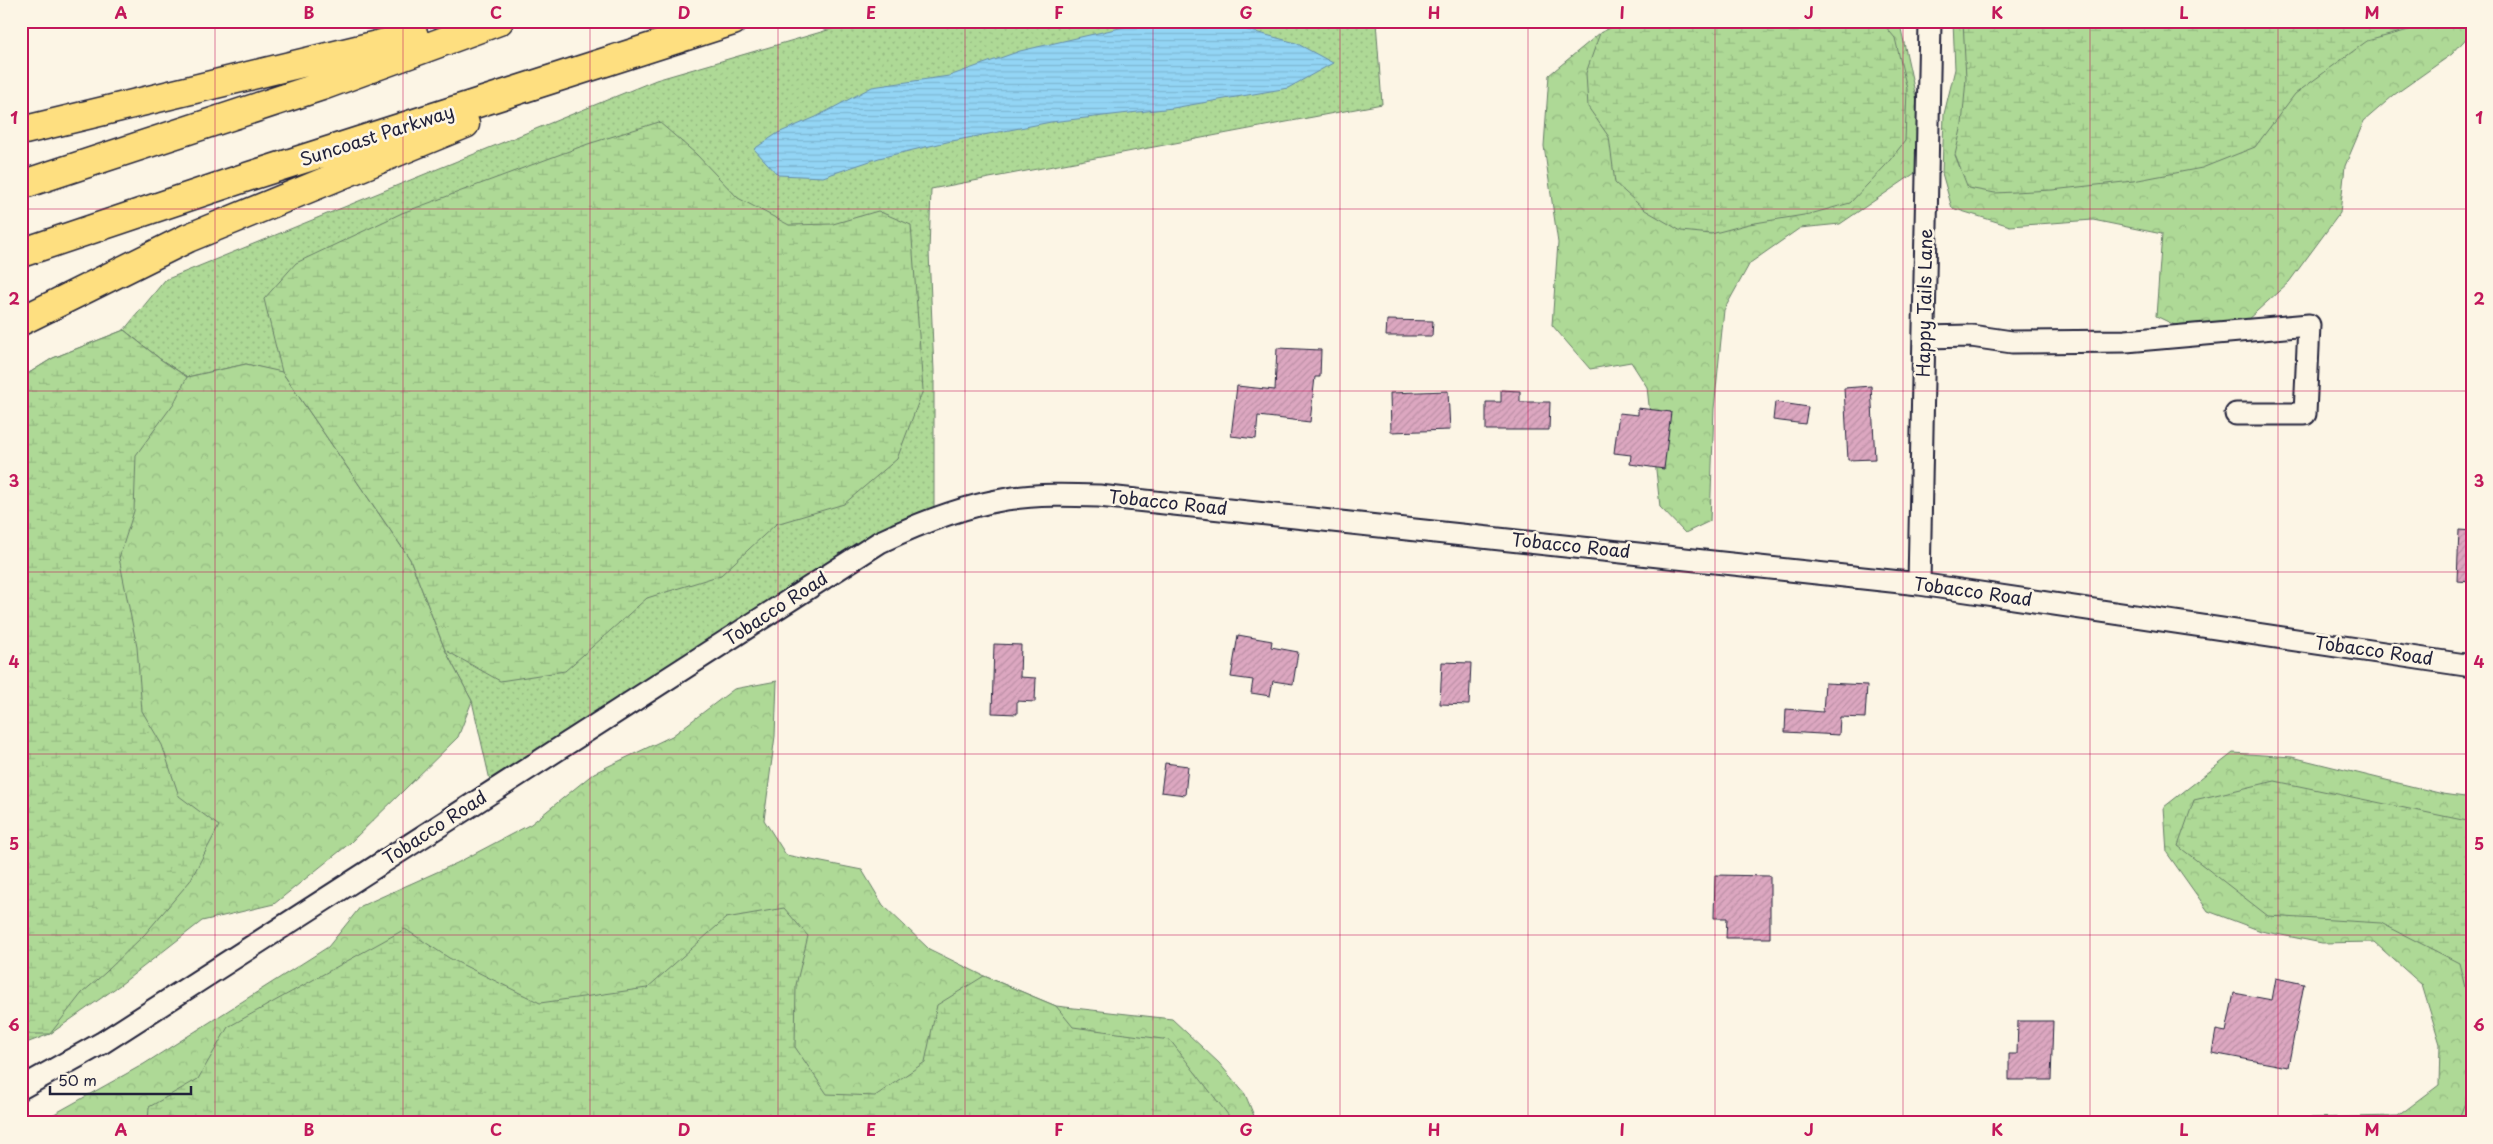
<svg xmlns="http://www.w3.org/2000/svg" width="2493" height="1144" font-family="'Playpen Sans',sans-serif">
<style>
.grass{fill:url(#grass-dots);stroke:#687e68}
.forest{fill:url(#forest-crowns);stroke:#687e68}
.wetland{fill:url(#wetland-marsh);stroke:#687e68}
.water{fill:url(#water-rules);stroke:#668dab}
.building{fill:url(#building-hatch);stroke:#22223b}
.lines{fill:none;stroke-linecap:round;stroke-linejoin:round}
.minor-casing{stroke:#22223b;stroke-width:25}
.highway-casing{stroke:#22223b;stroke-width:31}
.minor{stroke:#fcf5e5;stroke-width:21}
.highway{stroke:#fedf80;stroke-width:28}
.grid{fill:none;stroke:#c2185b;stroke-width:1;stroke-opacity:0.55}
.labels{text-anchor:middle;stroke-width:5;stroke-linejoin:round;paint-order:stroke}
.street-label{font-size:18px;fill:#22223b;stroke:#fcf5e5}
.neatline{fill:none;stroke:#c2185b;stroke-width:2}
.grid-label{font-size:16px;text-anchor:middle;font-weight:bold;fill:#c2185b}
</style>
<defs>
<pattern id="grass-dots" width="8" height="8" patternUnits="userSpaceOnUse" patternTransform="scale(1.25)"><rect width="8" height="8" fill="#aed996"/><path d="M2 2h.1M6 6h.1" fill="none" stroke="#95ba82" stroke-width="1.8" stroke-linecap="round"/></pattern>
<pattern id="forest-crowns" width="20" height="18" patternUnits="userSpaceOnUse" patternTransform="scale(1.25)"><rect width="20" height="18" fill="#aed996"/><path d="M2 6a3 3 0 1 1 6 0M12 15a3 3 0 1 1 6 0" fill="none" stroke="#95ba82"/></pattern>
<pattern id="wetland-marsh" width="20" height="14" patternUnits="userSpaceOnUse" patternTransform="scale(1.25)"><rect width="20" height="14" fill="#aed996"/><path d="M1 5h8M5 5V1M11 12h8M15 12V8" fill="none" stroke="#95ba82"/></pattern>
<pattern id="water-rules" width="6" height="5" patternUnits="userSpaceOnUse" patternTransform="scale(1.25)"><rect width="6" height="5" fill="#93d5f5"/><path d="M0 2.5h6" fill="none" stroke="#7eb7d3"/></pattern>
<pattern id="building-hatch" width="6" height="6" patternUnits="userSpaceOnUse" patternTransform="scale(1.25)"><rect width="6" height="6" fill="#dca7c0"/><path d="M-1 1l2-2M0 6l6-6M5 7l2-2" fill="none" stroke="#bc8fa6"/></pattern>
</defs>
<rect width="100%" height="100%" fill="#fcf5e5"/>
<filter id="ink" filterUnits="userSpaceOnUse"><feTurbulence type="fractalNoise" baseFrequency=".02" numOctaves="2"/><feDisplacementMap in="SourceGraphic" scale="10" xChannelSelector="R" yChannelSelector="G"/><feConvolveMatrix kernelMatrix="1 2 1 2 8 2 1 2 1" color-interpolation-filters="sRGB"/></filter>
<g filter="url(#ink)">
<path class="grass" d="M859,21h517l6,83 -451,85 -2,63 5,119v159l-71,28 -371,231 -20,-88 -27,-51 -35,-91 -128,-186 -36,-9 -59,13 -27,-18 -36,-29 41,-50 491,-200z"/>
<path class="forest" d="M1624,21h272l5,8 20,91 -6,53 -75,51 -40,4 -50,35 -26,47 -10,99 -4,112 -25,12 -25,-26 -13,-120 -16,-25 -41,7 -38,-44 6,-82 -14,-97 5,-71 51,-42z
M1953,21h519v11l-20,22 -58,41 -30,26 -19,45 -5,47 -51,69 -43,39 -57,11 -33,-16 6,-82 -69,-14 -83,6 -58,-18 -10,-35 2,-59 11,-45z
M124,330l36,29 27,18 59,-13 36,8 128,187 35,91 27,51 -14,36 -108,106 -76,61 -72,17 -82,64 -70,49 -29,11v-667l32,-20z
M777,681l-2,55 -11,84 22,35 76,15 21,35 46,44 55,27 72,30 116,13 47,44 26,31 12,29h-1219l106,-59 184,-117 33,-41 96,-43 74,-39 63,-51 78,-37 62,-47z
M2233,753l59,4 151,37 29,4v325h-220l9,-4 137,-3 41,-31 1,-41 -18,-59 -48,-43 -52,1 -61,-12 -53,-20 -41,-58 -3,-46z"/>
<path class="wetland" d="M1624,21h257l14,17 12,51 -2,52 -19,24 -36,38 -40,11 -61,10 -38,10 -30,-3 -36,-21 -30,-27 -6,-46 -21,-30 -2,-34 14,-40z
M1963,21h469l-8,5 -57,15 -72,53 -40,53 -53,21 -69,13 -81,9 -57,3 -27,-5 -13,-33 7,-30 4,-46z
M659,122l37,32 42,44 51,27 44,-1 45,-13 33,14 12,165 -26,69 -53,45 -68,20 -55,51 -74,23 -82,73 -65,10 -55,-31 -35,-91 -128,-187 -18,-73 32,-36 106,-50 186,-69z
M124,330l36,29 27,18 -13,26 -38,52 -2,56 -15,47 18,89 5,64 20,34 17,51 40,30 -29,55 -45,53 -40,39 -23,20 -32,41h-29v-656l32,-20z
M2275,781l197,41v194l-13,-53 -78,-40 -113,-7 -90,-70 16,-46z
M784,908l24,28 -12,49 -1,62 32,47 48,2 50,-34 12,-57 47,-29 72,30 17,21 97,13 59,76 1,7h-1082l1,-16 49,-28 30,-52 177,-98 44,29 91,45 107,-15 79,-70z
M2472,1085v38h-23l10,-5z"/>
<path class="water" d="M1150,21h64l82,22 37,20 -45,25 -115,20 -122,14 -104,20 -68,16 -56,19 -45,-2 -24,-26 24,-16 38,-16 56,-30 77,-11 71,-25z"/>
<path class="building" d="M1387,320l46,1 -1,15h-46z
M1277,348l44,2 -1,27h-5l-5,45 -52,-6 -2,23 -25,-3 6,-50 38,4z
M1871,386l4,73 -27,1 -4,-72z
M1501,390l19,1v11h30l-1,28h-63v-28h15z
M1448,391l2,39 -59,2 -1,-39z
M1775,402l33,5 -3,17 -32,-4z
M1638,408l33,4 -7,57 -34,-5 1,-9 -17,-2 5,-40 19,2z
M2459,530l13,1v51l-15,-1z
M1238,635l34,6 -1,6 27,5 -5,32 -20,-3 -3,15 -19,-3 2,-13 -22,-3z
M994,644l27,1 -1,32 16,1 -1,24 -18,-1v13l-25,-1z
M1442,662l29,1 -2,42 -29,-1z
M1825,683l42,2 -2,33 -25,-1 -1,18 -54,-3 1,-23 37,3z
M1165,763l23,3 -3,29 -24,-3z
M1715,875l55,1v62h-44l1,-20h-13z
M2276,978l28,6 -16,83 -76,-14 4,-23 10,2 8,-39 38,7z
M2018,1021h35l-2,59h-42v-26h8z"/>
<g class="lines">
<defs>
<path id="minor" d="M1924,337l47,-1 41,6 114,-1 183,-16 -4,89h-69
M1919,584l11,-562
M21,1088l81,-45 778,-501c40,-19 84,-36 127,-43 31,-5 62,-4 92,-3l820,88 553,82"/>
<path id="highway" d="M21,131l393,-95
M21,185l301,-99 177,-65
M21,253l229,-77 483,-155
M21,321l167,-83 277,-114"/>
</defs>
<use href="#minor" class="minor-casing"/>
<use href="#highway" class="highway-casing"/>
<use href="#minor" class="minor"/>
<use href="#highway" class="highway"/>
</g>
</g>
<path class="grid" d="M215,21v1102M403,21v1102M590,21v1102M778,21v1102M965,21v1102M1153,21v1102M1340,21v1102M1528,21v1102M1715,21v1102M1903,21v1102M2090,21v1102M2278,21v1102M21,209h2451M21,391h2451M21,572h2451M21,754h2451M21,935h2451"/>
<g class="labels">
<g class="street-label">
<text transform="translate(377 136) rotate(-18)" y="6">Suncoast Parkway</text>
<text transform="translate(1925 303) rotate(-89)" y="6">Happy Tails Lane</text>
<text transform="translate(1168 503) rotate(6)" y="6">Tobacco Road</text>
<text transform="translate(1571 546) rotate(6)" y="6">Tobacco Road</text>
<text transform="translate(1973 592) rotate(8)" y="6">Tobacco Road</text>
<text transform="translate(776 609) rotate(-33)" y="6">Tobacco Road</text>
<text transform="translate(2374 651) rotate(8)" y="6">Tobacco Road</text>
<text transform="translate(435 828) rotate(-33)" y="6">Tobacco Road</text>
</g>
</g>
<rect width="2493" height="1144" fill="none" stroke="#fcf5e5" stroke-width="55"/>
<path d="M50 1086v8h141v-8" fill="none" stroke="#22223b" stroke-width="2.5"/>
<text x="58" y="1086" font-size="15" fill="#22223b" stroke="#fcf5e5" stroke-width="4" paint-order="stroke">50 m</text>
<rect x="28" y="28" width="2438" height="1088" class="neatline"/>
<g class="grid-label">
<text x="121" y="19">A</text>
<text x="309" y="19">B</text>
<text x="496" y="19">C</text>
<text x="684" y="19">D</text>
<text x="871" y="19">E</text>
<text x="1059" y="19">F</text>
<text x="1246" y="19">G</text>
<text x="1434" y="19">H</text>
<text x="1622" y="19">I</text>
<text x="1809" y="19">J</text>
<text x="1997" y="19">K</text>
<text x="2184" y="19">L</text>
<text x="2372" y="19">M</text>
<text x="14" y="124">1</text>
<text x="2479" y="124">1</text>
<text x="14" y="305">2</text>
<text x="2479" y="305">2</text>
<text x="14" y="487">3</text>
<text x="2479" y="487">3</text>
<text x="14" y="668">4</text>
<text x="2479" y="668">4</text>
<text x="14" y="850">5</text>
<text x="2479" y="850">5</text>
<text x="14" y="1031">6</text>
<text x="2479" y="1031">6</text>
<text x="121" y="1136">A</text>
<text x="309" y="1136">B</text>
<text x="496" y="1136">C</text>
<text x="684" y="1136">D</text>
<text x="871" y="1136">E</text>
<text x="1059" y="1136">F</text>
<text x="1246" y="1136">G</text>
<text x="1434" y="1136">H</text>
<text x="1622" y="1136">I</text>
<text x="1809" y="1136">J</text>
<text x="1997" y="1136">K</text>
<text x="2184" y="1136">L</text>
<text x="2372" y="1136">M</text>
</g>
</svg>
